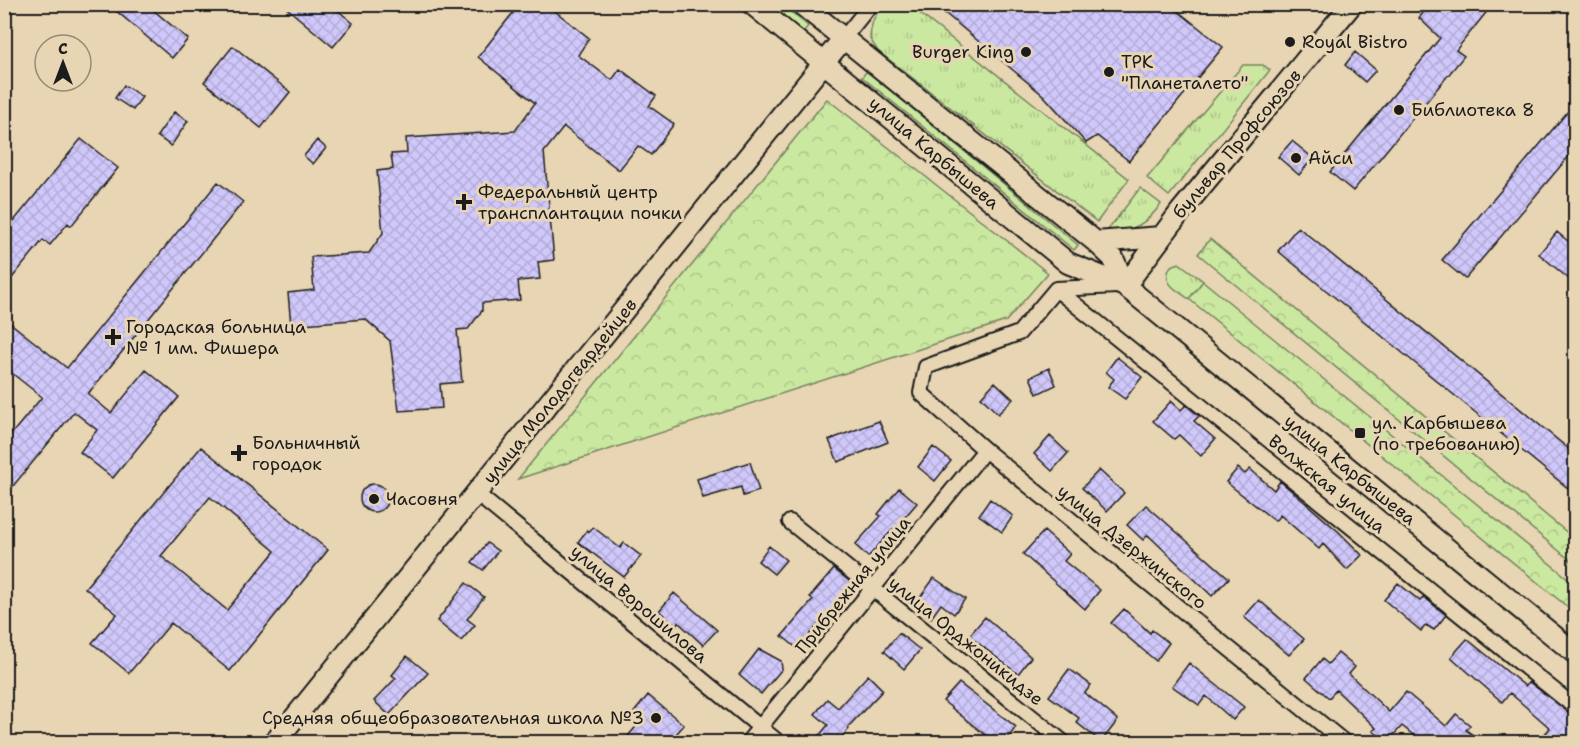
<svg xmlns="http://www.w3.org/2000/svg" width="1580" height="747" font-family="'Shantell Sans',sans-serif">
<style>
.grass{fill:url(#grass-tufts);stroke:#74825e;stroke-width:1.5}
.forest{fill:url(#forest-crowns);stroke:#74825e;stroke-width:1.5}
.building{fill:url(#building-cross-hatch);stroke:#1c1c1c;stroke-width:1.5;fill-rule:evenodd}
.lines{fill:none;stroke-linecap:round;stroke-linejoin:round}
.street-casing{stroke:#1c1c1c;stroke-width:18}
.secondary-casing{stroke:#1c1c1c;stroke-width:24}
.street{stroke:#e8d5b3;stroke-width:14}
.secondary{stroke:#e8d5b3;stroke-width:20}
.poi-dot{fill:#1c1c1c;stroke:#e8d5b3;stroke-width:2}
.labels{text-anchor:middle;stroke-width:6;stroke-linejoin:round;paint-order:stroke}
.poi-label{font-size:18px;fill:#1c1c1c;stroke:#e8d5b3;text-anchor:start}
.street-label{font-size:18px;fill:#1c1c1c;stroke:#e8d5b3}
</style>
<defs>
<pattern id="grass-tufts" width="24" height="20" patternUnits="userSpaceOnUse" patternTransform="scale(1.5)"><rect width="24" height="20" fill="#cbe8a0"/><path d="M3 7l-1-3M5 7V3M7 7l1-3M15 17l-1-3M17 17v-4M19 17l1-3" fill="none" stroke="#aec689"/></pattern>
<pattern id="forest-crowns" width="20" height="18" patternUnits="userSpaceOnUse" patternTransform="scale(1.5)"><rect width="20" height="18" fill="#cbe8a0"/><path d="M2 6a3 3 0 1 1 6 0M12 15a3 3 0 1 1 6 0" fill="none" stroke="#aec689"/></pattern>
<pattern id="building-cross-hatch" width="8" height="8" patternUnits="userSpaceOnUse" patternTransform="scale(1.5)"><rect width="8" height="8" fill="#d0c8fa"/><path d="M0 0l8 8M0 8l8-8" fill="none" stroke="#b2abd6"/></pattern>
</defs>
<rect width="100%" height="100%" fill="#e8d5b3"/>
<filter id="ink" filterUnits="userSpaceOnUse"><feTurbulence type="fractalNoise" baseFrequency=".0167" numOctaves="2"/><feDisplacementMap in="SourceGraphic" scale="12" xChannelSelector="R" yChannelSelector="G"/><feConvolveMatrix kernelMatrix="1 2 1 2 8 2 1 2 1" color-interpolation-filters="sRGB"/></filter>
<g filter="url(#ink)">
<path class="grass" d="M767,5h15l26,21 -5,7z
M886,5h23l220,174 -32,43 -219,-171 -8,-12c1,-14 3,-26 16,-34z
M1243,65h20l7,5 -101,126 -22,-18z
M867,71l211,174 -4,5 -212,-173z
M1140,188l21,16c-14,19 -28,29 -53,26z
M1179,263l24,18 -14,18c-12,-9 -29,-16 -18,-33z"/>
<path class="forest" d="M827,99l221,174 -42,48 -488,158z
M1210,239l365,300v25l-377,-310z
M1203,281l372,303v29l-386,-314z"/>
<path class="building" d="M108,4h38l42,35 -16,19z
M282,4h48l23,19 -20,24z
M520,4h26l43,34 -11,17 34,25 8,-11 36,27 -7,10 25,18 -23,31 -13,-9 -19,24 -55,-43 -20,25 10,108 -16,2 2,17 -22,2 2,19 -38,3v8l-14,18 -11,1 5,52 -22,2 2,24 -43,3 -9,-70 -25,-22 -74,6 -3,-32 26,-3 -3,-33 58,-4 14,-20 -6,-62 16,-2 -2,-15 16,-1 -1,-15 109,-7 20,-28 -57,-46z
M934,4h235l54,43 -94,114 -32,-25 -11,7 -42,-47z
M1430,4h63l-37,46 8,6 -111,135 -23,-19 110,-134 -21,-20z
M233,46l57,46 -29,36 -57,-46z
M1355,52l21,18 -11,12 -20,-17z
M124,85l18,12 -9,13 -18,-12z
M1575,103v46l-110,130 -23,-19z
M174,112l14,9 -17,25 -14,-10z
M81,139l37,29 -47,58 -3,-3 -18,22 -7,-5 -39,48v-55z
M317,140l9,8 -13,16 -9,-8z
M1292,141l21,17 -14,17 -21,-18z
M218,182l25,20 -155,192 23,19 35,-43 33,27 -66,81 -33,-26 17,-22 -23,-18 -70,85v-54l38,-46 -38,-30v-49l63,50z
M1298,227l277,227v40l-297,-243z
M1557,232l18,15v37l-36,-30z
M1117,357l25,20 -17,22 -17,-12 6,-8 -8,-7z
M1049,368l7,17 -19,9 -7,-17z
M995,382l18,17 -15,15 -17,-17z
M1171,401l10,9 5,-5 13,11 -5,5 21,18 -14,17 -22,-21 -5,4 -21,-18z
M879,421l9,21 -50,20 -9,-22z
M1050,436l18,17 -16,18 -18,-17z
M201,447l127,103 -98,121 -59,-48 -42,50 -37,-30 25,-29 -32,-26zM210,497l65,54 -48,59 -66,-54z
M933,447l18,14 -16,20 -17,-14z
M750,462l9,29 -16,5 -2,-9 -38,11 -6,-19z
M1238,468l7,6 5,-5 24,21 6,-9 58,50 24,24 -15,15 -24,-26 -4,5 -39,-34 -5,6 -49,-39z
M1099,470l25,23 -17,18 -25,-23z
M360 498a14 14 0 1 1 28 0a14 14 0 1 1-28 0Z
M899,488l18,15 -13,15 7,7 -8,10 -9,-7 -26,29 -13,-12 26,-29 -3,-2z
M990,499l23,17 -11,16 -23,-17z
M1146,505l83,73 -17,18 -64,-61 -5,5 -16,-15z
M593,527l27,21 4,-5 17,13 -17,21 -46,-35 9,-12 2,2z
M1044,531l26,23 -6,7 36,29 -15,19 -62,-55z
M487,543l11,8 -15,19 -11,-8z
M769,546l17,14 -12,14 -16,-13z
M834,569l23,18 -17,18 4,4 -8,11 -8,-7 -30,36 -16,-13 31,-36 -3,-3z
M934,578l31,21 -11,15 -13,-10 -10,14 -17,-12z
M466,583l18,14 -17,22 8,6 -14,16 -24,-20z
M1398,583l22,18 4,-4 22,18 -12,15 -8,-5 -5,6 -37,-31z
M674,593l43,37 -14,15 -25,-23 -2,3 -17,-14z
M1259,600l45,39 -15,16 -45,-38z
M1124,609l26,24 2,-3 17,13 -13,18 -45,-38z
M985,617l46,40 -13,17 -49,-38z
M899,633l21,17 -16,19 -20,-18z
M1467,639l58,47 4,-4 46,35v25h-22l-9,-7 6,-7 -40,-35 -8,9 -51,-45z
M759,649l22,12 1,8 -21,25 -22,-19z
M1338,653l17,14 -6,7 40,38 17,-20 40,34 10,-12 14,11 -4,5 17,12h-61l-20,-16 -15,16 -14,-11 3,-3 -40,-38 -7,8 -23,-20 16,-19 6,5z
M407,656l21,17 -39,42 -15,-14 22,-23 -4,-3z
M1189,663l55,44 -11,13 -27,-24 -7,9 -27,-19z
M1069,669l22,16 -6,8 33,27 -17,22 -25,-20 3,-4 -30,-22z
M868,675l15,15 -35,37 1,2 -11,13h-24l14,-17 -13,-11 12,-15 11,9z
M959,683l57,44 -11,15h-11l-51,-41z
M648,695l36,30 -15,17h-46l17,-20 -8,-7z"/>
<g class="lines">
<defs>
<path id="street" d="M843,39l28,-35
M1117,286l-61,3 -37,44 -93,34 -5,26 64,57 359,292
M1056,289l520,419
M477,494l301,248
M790,522l273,220
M748,742l237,-292"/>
<path id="secondary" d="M752,4l316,259 57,23 451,368
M801,4l295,238 17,16 12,28
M1096,242l65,-5
M1125,286l56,-75 171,-207
M275,742l568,-703"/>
</defs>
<use href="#street" class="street-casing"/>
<use href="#secondary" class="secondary-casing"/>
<use href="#street" class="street"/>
<use href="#secondary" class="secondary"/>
</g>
</g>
<g class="poi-dot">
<circle cx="1290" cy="42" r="6"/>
<circle cx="1026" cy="52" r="6"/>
<circle cx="1109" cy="72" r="6"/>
<circle cx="1399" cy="110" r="6"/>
<circle cx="1296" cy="158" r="6"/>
<path d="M461 193h6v6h6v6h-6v6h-6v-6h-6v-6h6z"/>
<path d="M110 328h6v6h6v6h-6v6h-6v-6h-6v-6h6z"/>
<rect x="1354" y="427" width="12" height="12" rx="3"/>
<path d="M236 444h6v6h6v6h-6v6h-6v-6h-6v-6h6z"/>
<circle cx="374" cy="499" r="6"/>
<circle cx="656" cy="718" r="6"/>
</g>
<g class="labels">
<g class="poi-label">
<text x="1302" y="48">Royal Bistro</text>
<text x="1014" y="58" text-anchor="end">Burger King</text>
<text x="1121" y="68">ТРК<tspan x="1121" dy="21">"Планеталето"</tspan></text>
<text x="1411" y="116">Библиотека 8</text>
<text x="1308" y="164">Айси</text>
<text x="478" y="198">Федеральный центр<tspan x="478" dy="21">трансплантации почки</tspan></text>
<text x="126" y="333">Городская больница<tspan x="126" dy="21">№ 1 им. Фишера</tspan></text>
<text x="1372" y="429">ул. Карбышева<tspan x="1372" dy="21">(по требованию)</tspan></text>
<text x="252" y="449">Больничный<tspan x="252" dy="21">городок</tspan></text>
<text x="386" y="505">Часовня</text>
<text x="644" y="724" text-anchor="end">Средняя общеобразовательная школа №3</text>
</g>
<g class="street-label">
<text transform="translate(1237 144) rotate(-50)" y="6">бульвар Профсоюзов</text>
<text transform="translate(934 153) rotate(40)" y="6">улица Карбышева</text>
<text transform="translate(560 391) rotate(-51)" y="6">улица Молодогвардейцев</text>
<text transform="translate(1350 470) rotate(39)" y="6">улица Карбышева</text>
<text transform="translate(1327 484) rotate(39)" y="6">Волжская улица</text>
<text transform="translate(1132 547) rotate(39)" y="6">улица Дзержинского</text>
<text transform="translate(853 585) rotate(-51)" y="6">Прибрежная улица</text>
<text transform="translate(639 604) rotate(40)" y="6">улица Ворошилова</text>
<text transform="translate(966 641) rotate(39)" y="6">улица Орджоникидзе</text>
</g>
</g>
<rect width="1580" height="747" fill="none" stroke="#e8d5b3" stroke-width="24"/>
<rect x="12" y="12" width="1556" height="723" fill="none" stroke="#1c1c1c" stroke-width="2" filter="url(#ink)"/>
<g transform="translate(63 63)"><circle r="28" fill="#e8d5b3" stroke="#968b77" stroke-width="1.5"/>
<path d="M0-4.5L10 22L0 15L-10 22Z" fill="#1c1c1c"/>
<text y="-9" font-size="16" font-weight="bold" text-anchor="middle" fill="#1c1c1c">С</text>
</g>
</svg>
